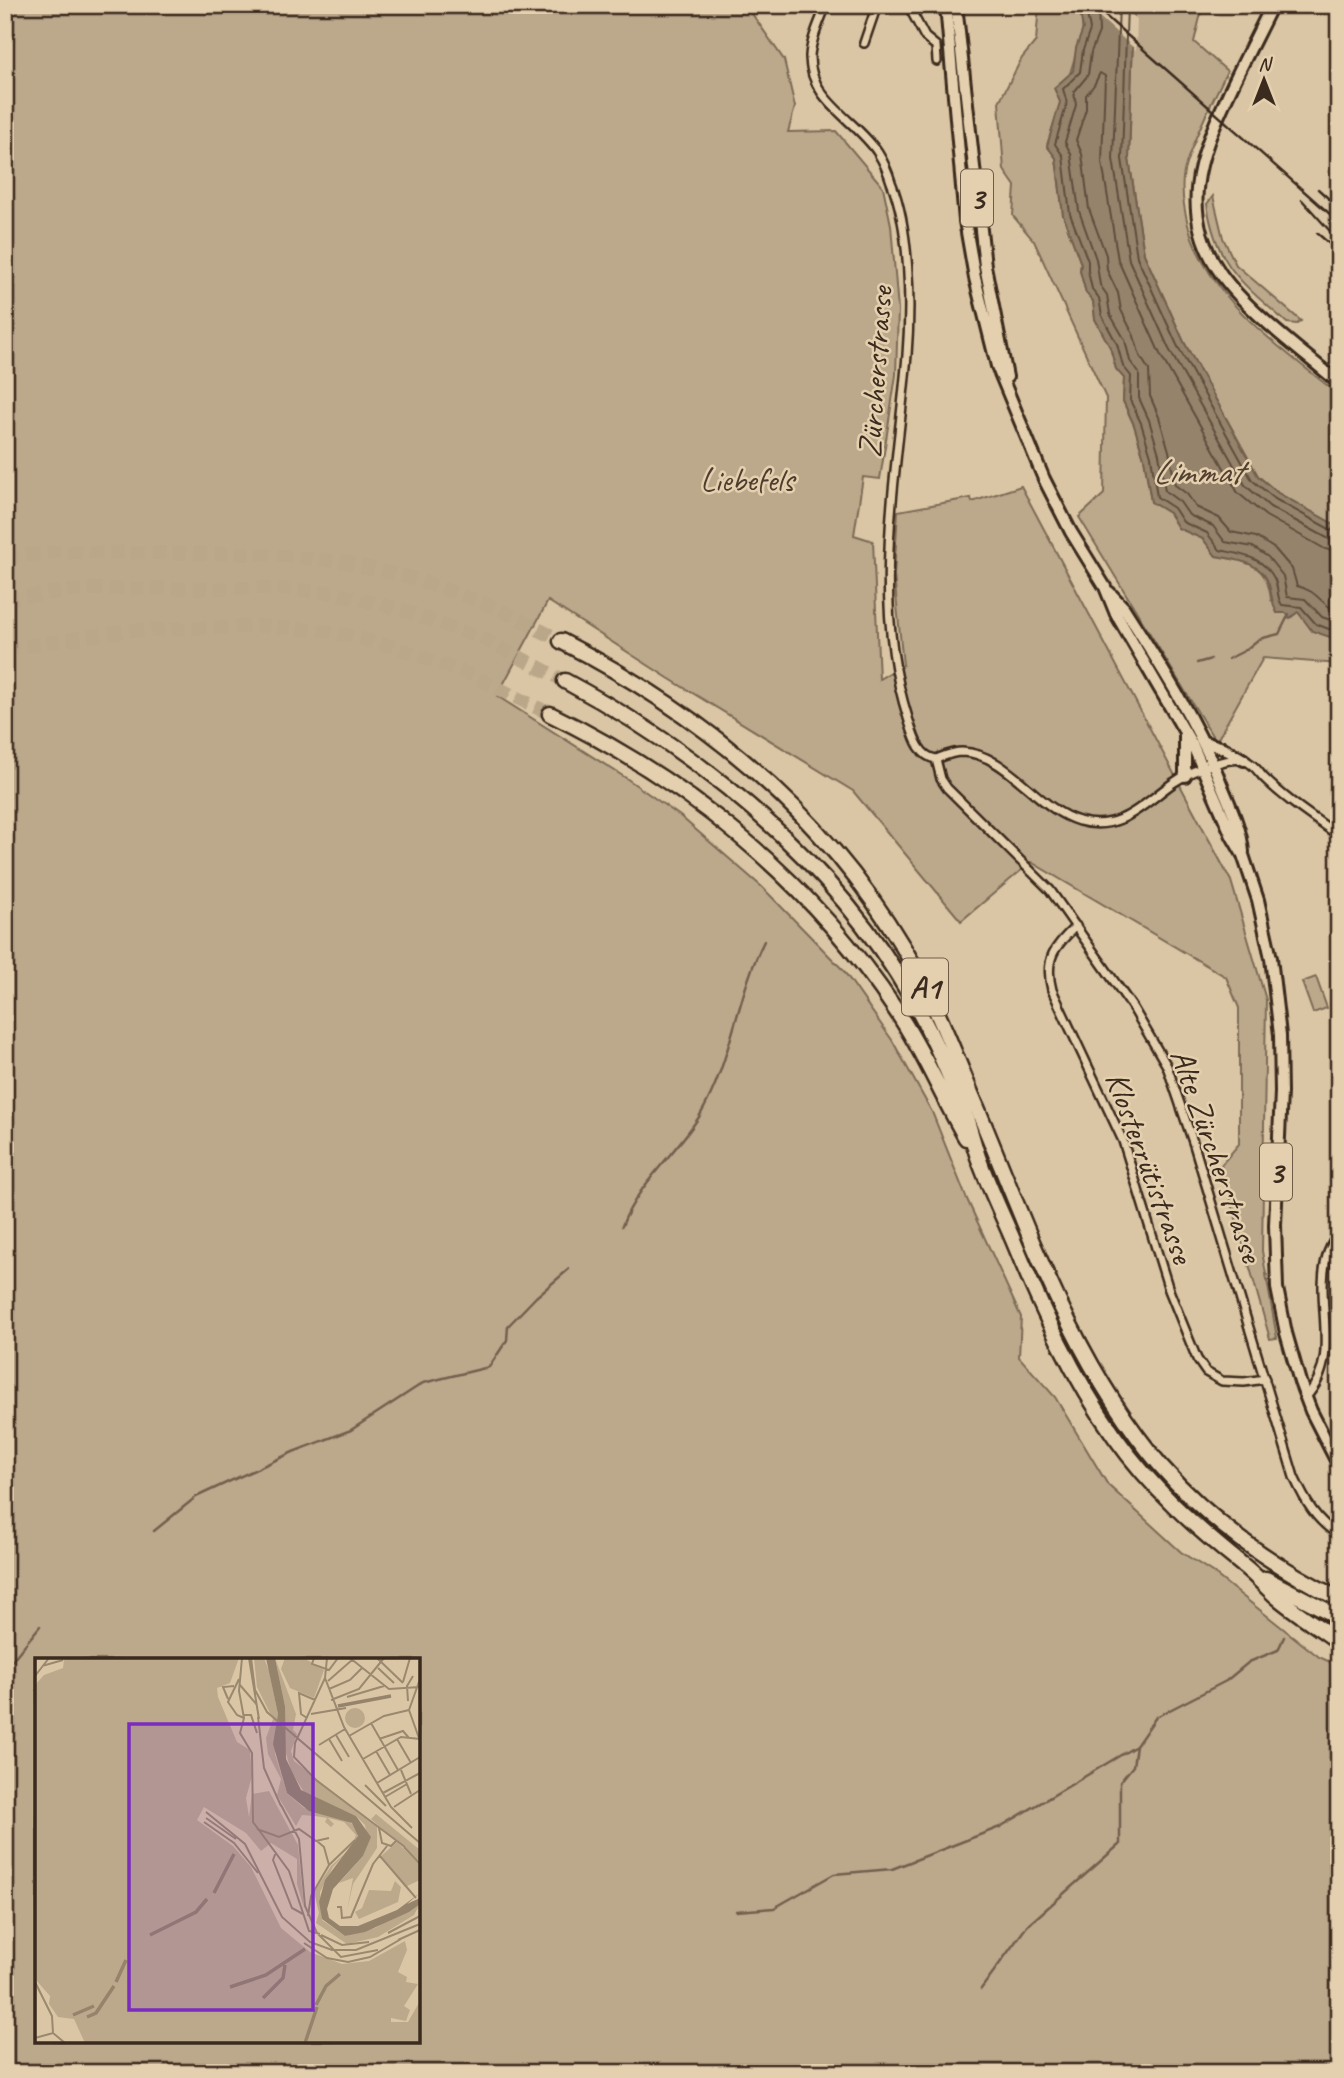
<svg xmlns="http://www.w3.org/2000/svg" width="1344" height="2078" font-family="Caveat,sans-serif">
<style>
.green{fill:#bca98c;stroke:#7c6a55;stroke-width:2;fill-rule:evenodd}
.water{fill:#96836c;stroke:#725f4d;stroke-width:2}
.pier{fill:#dac6a5}
.lines{fill:none;stroke-linecap:round;stroke-linejoin:round}
.shore{stroke:#5f4e3d;stroke-width:2}
.stream{stroke:#725f4d;stroke-width:2.5}
.motorway-tunnel{stroke:#baa78a;stroke-width:14;stroke-dasharray:14 7;stroke-linecap:butt}
.minor-casing{stroke:#3b2a1e;stroke-width:12}
.secondary-casing{stroke:#3b2a1e;stroke-width:16}
.primary-casing{stroke:#3b2a1e;stroke-width:16}
.motorway-casing{stroke:#3b2a1e;stroke-width:19}
.minor{stroke:#e4d0ae;stroke-width:7}
.secondary{stroke:#e4d0ae;stroke-width:10}
.primary{stroke:#e4d0ae;stroke-width:10}
.motorway{stroke:#e4d0ae;stroke-width:14}
.rail{stroke:#3b2a1e;stroke-width:2.5}
.labels{text-anchor:middle;stroke-width:5;stroke-linejoin:round;paint-order:stroke}
.shield{fill:#e4d0ae;stroke:#6e5c49;stroke-width:2}
.shield-label{font-size:32px;font-weight:bold;fill:#3b2a1e}
.street-label{font-size:33px;fill:#3b2a1e;stroke:#e4d0ae}
.park-label{font-size:33px;fill:#4e3d2e;stroke:#e4d0ae}
.water-label{font-size:35px;font-style:italic;fill:#524032;stroke:#e4d0ae}
.inset-river{fill:none;stroke:#96836c;stroke-width:3.5}
.inset-road{fill:none;stroke:#9a886f;stroke-width:2}
.view{fill:#7b2cbf;fill-opacity:0.15;stroke:#7b2cbf;stroke-width:3.5}
.inset-edge{fill:none;stroke:#3b2a1e;stroke-width:3.5}
</style>
<rect width="100%" height="100%" fill="#dac6a5"/>
<filter id="ink" filterUnits="userSpaceOnUse"><feTurbulence type="fractalNoise" baseFrequency=".0143" numOctaves="2"/><feDisplacementMap in="SourceGraphic" scale="14" xChannelSelector="R" yChannelSelector="G"/><feConvolveMatrix kernelMatrix="1 2 1 2 8 2 1 2 1" color-interpolation-filters="sRGB"/></filter>
<g filter="url(#ink)">
<path class="green" d="M5,5h741l38,55 11,47 -7,25 48,-1 47,56 8,38 7,85 -2,65 -16,104 -17,-2 -9,58 19,6 6,138 24,-14 -9,-90 4,-64 73,-13 1,4 49,-16 210,395 35,119 -4,251 15,87 -7,1 -49,-174 18,-21v-136l-13,-31 -195,-115 -70,59 -108,-130 -185,-113 -120,-77 -51,95 129,82 54,38 82,71 81,83 49,70 40,72 34,85 55,120 -2,40 36,40 53,88 73,67 31,20 107,85 20,9v407h-1334zM37,1660h381v381h-381z
M1039,5h44c-4,10 1,18 -1,27 -10,38 -23,75 -35,113l9,13 7,57 18,49 -1,7 6,22 7,8 2,18 15,28 6,22 8,9 -1,23 11,24 10,33 7,44 18,11 9,15 25,11 13,17c32,6 51,6 55,44l27,12 14,18 27,10v24l-76,-6 -47,84 -137,-225 25,-23 2,-96 -72,-157 -21,-25 2,-30 -11,-16 -5,-68 23,-44 14,-17z
M1134,5h69l-9,37 33,29c-14,30 -31,61 -41,93 -5,15 -4,32 -1,47 14,83 93,134 154,184v132l-61,-34 -20,-17 -74,-134 -40,-88 -15,-95z
M1213,196l10,42 13,27 65,56 -4,3 -10,-1c-44,-39 -71,-57 -80,-119z
M1316,977l11,31 -14,5 -11,-31z"/>
<path class="water" d="M1083,5h51l-5,154 15,95 40,88 74,134 20,17 61,34v87l-4,1 4,6v19l-27,-9 -14,-19 -8,6 -4,-5h-9c-5,-10 -5,-17 -8,-28 -6,-23 -33,-25 -53,-29l-13,-17 -25,-11 -9,-15 -18,-11 -7,-44 -10,-33 -11,-24 1,-23 -8,-9 -6,-22 -15,-28 -2,-18 -7,-8 -6,-22 1,-7 -18,-49 -7,-57 -9,-12 13,-44 -6,-14 19,-17 3,-23 7,-19 -3,-17z"/>
<path class="pier" d="M1086,5h35l16,14 -1,31z"/>
<g class="lines">
<path class="shore" d="M1089,5l-2,9 3,16 -7,20 -3,22 -17,17 4,14 -12,41 8,12 7,58 18,47v10l4,18 7,9 3,18 15,28 6,22 8,10 -1,24 11,23 10,33 6,41 17,11 9,14 24,11 13,17c22,5 42,6 54,28 5,9 2,19 8,27l19,2 15,17 23,9
M1098,5l1,27 -8,20 -3,23 -14,17 2,13 -11,37 6,12 8,57 17,48 4,26 7,10 3,19 15,26 5,21 9,12v25l10,22 10,34 6,37 15,11 9,13 24,11 12,16 28,5 15,10 15,19 4,21 18,2 17,18 17,6
M1119,5l-6,154 16,101 40,89 76,136 25,22 59,32 10,2
M1127,5l-5,154 15,98 40,88 75,135 23,19 58,32 6,1
M1339,552l-14,-3 -59,-33 -28,-23 -78,-139 -42,-94 -16,-98 3,-86 -5,-3 -6,12 -8,10v14l-10,31 6,14 7,55 17,46 1,15 11,23 3,17 13,26 6,20 9,14 1,26 9,21 10,34 6,34 12,9 9,13 23,11 12,14 25,5 19,12 17,20 5,17c22,5 23,19 42,26"/>
<path class="stream" d="M1228,659l16,-8 15,-12 20,-5 10,-20
M1197,663l14,-4
M622,1226c16,-42 53,-72 77,-109 33,-55 37,-120 65,-176
M154,1531l42,-34 97,-45 58,-22 72,-47 66,-16 18,-27 1,-14 28,-29 33,-28
M5,1669l35,-43
M736,1911l38,-3 60,-34 58,-5 108,-42 136,-81 20,-29 70,-36 23,-19 29,-12 6,-13
M981,1989l46,-63 93,-82v-62l13,-16 3,-20"/>
<path class="motorway-tunnel" d="M5,558l53,-6 203,2 78,7 74,17 84,30 64,33
M5,599l81,-10 175,-1 73,5 69,17 83,30 79,41
M5,649l120,-18 136,-5 67,5 64,15 79,29 79,39"/>
<defs>
<path id="minor" d="M826,5c-6,16 -15,34 -16,51 -1,45 47,64 68,97 5,8 10,19 13,29 19,46 20,123 16,173 -10,121 -37,244 1,363 5,15 10,39 28,41
M908,5l17,32 11,9 1,15
M864,43l13,-38
M936,759l5,20 6,9 103,102 83,118 34,58 27,79 100,332c11,24 22,44 45,58
M936,759c8,-3 16,-7 26,-7 45,1 76,58 117,69 41,12 64,-17 94,-38 13,-9 29,-16 44,-20 7,-2 18,-5 26,-3 9,2 15,11 20,17 23,23 50,40 76,59
M1076,926c-22,21 -32,33 -24,64l71,151 46,149 28,69 9,13 16,9 22,1 21,-3
M1306,1397c37,-40 7,-94 21,-141 2,-8 7,-16 12,-24"/>
<path id="secondary" d="M1272,5c-15,31 -31,61 -45,92 -28,61 -49,115 -6,177 27,38 82,78 118,109"/>
<path id="primary" d="M946,5l19,216 10,57 22,88 47,113 27,53 34,55 11,27 77,132 39,90 11,19 15,45 13,58 9,77 1,57 -6,133 2,63 9,45 14,49 11,29 28,55
M956,5l29,261 22,111
M1109,592l15,16c37,58 73,114 98,178 9,22 19,42 21,66
M1204,742l19,6 21,12
M1185,776v-41"/>
<path id="motorway" d="M561,641c140,72 261,170 342,306 29,48 49,100 70,151 53,125 98,263 188,368 50,57 110,99 178,133
M565,681c155,83 300,206 373,369 10,23 21,47 29,71 4,12 7,24 11,36 10,28 23,55 35,83 28,68 59,136 102,197 36,51 81,91 130,130 11,9 21,20 32,30 19,16 42,30 62,45
M550,714c140,68 261,167 347,298 27,40 45,85 69,126
M1266,1579l73,38"/>
</defs>
<use href="#minor" class="minor-casing"/>
<use href="#secondary" class="secondary-casing"/>
<use href="#primary" class="primary-casing"/>
<use href="#motorway" class="motorway-casing"/>
<use href="#minor" class="minor"/>
<use href="#secondary" class="secondary"/>
<use href="#primary" class="primary"/>
<use href="#motorway" class="motorway"/>
<path class="rail" d="M1093,5l246,217
M1318,189l21,19
M1302,200l37,41
M1317,233l22,19"/>
</g>
</g>
<g class="labels">
<g class="shield">
<rect x="961" y="169.5" width="32" height="57" rx="5"/>
<rect x="902" y="958.5" width="46" height="57" rx="5"/>
<rect x="1260" y="1143.5" width="32" height="57" rx="5"/>
</g>
<g class="shield-label">
<text x="977" y="209">3</text>
<text x="925" y="998">A1</text>
<text x="1276" y="1183">3</text>
</g>
<g class="street-label">
<text transform="translate(874 372) rotate(-86)" y="12">Zürcherstrasse</text>
<text transform="translate(1218 1155) rotate(71)" y="12">Alte Zürcherstrasse</text>
<text transform="translate(1151 1167) rotate(70)" y="12">Klosterrütistrasse</text>
</g>
<g class="park-label">
<text x="747" y="491">Liebefels</text>
</g>
<g class="water-label">
<text x="1197" y="483">Limmat</text>
</g>
</g>
<g transform="translate(35 1658)">
<rect width="385" height="385" fill="#dac6a5"/>
<path d="M35,0h169l-9,25 -13,5 1,9 19,45 13,8 2,26 -6,22 3,19 3,-23 17,-3 29,54 6,63 -7,-24v-25l-26,-16 -10,8 -15,-18 -42,-26 -7,13 36,26 18,21 30,61 29,24 32,12 27,-3 36,-20 2,9 -9,22 9,5 -1,5 12,2 -14,22 6,4 -4,11 -15,-3v4h17l12,-21v42h-335l-11,-24 -16,-2 -9,-13 1,-8 -15,-17v-294l9,-10 19,-7 1,-8zM219,0h10l5,13 9,43 -3,40 12,39 17,15 38,10 14,8 2,13 -6,8 -19,20 -13,25 2,28 23,16 30,-8 45,-24 -6,11 -36,22 -31,7 -31,-21 3,-10 -5,-21 17,-26 20,-18 5,-13 -12,-13 -16,-4 6,6 -3,3 -6,-5 2,-4 -12,-2 -13,-1 -6,11 -19,-31 4,-16 -13,-25 -2,-16 7,-19 -16,-32zM240,0l21,56 -3,16 4,4 -6,17 3,10 83,66v21l-24,36 -6,27 6,-33 -14,5 24,-27 5,-14 -3,-17 -9,-9 -52,-24 -13,-21 -7,-25 1,-40zM250,0h19l20,12 -10,28 -24,-10 -9,-19zM310 60a10 10 0 1 1 20 0a10 10 0 1 1-20 0ZM341,156l44,36v12l-49,-43zM362,184l23,23v15l-15,7 -24,-31zM360,223l6,6 -3,15 -39,17 -4,-7 7,-4 7,-18 22,1z" fill="#bca98c"/>
<path d="M231,0h9l10,48 1,53 15,31 55,26 15,21 -8,19 -30,33 -6,20 2,9 11,8h18l39,-16 23,-17 -13,11 13,-6v6l-11,8 -44,20 -20,4 -23,-17 -3,-17 6,-22 33,-44 -6,-13 -43,-12 -22,-18 -14,-49 5,-30z" fill="#96836c"/>
<path class="inset-river" d="M303,48l53,-10M179,235l20,-39M115,277l46,-23 11,-13M81,324l10,-22M195,329l36,-12 39,-26M228,340l20,-20 2,-13M281,347l10,-19 14,-12M38,357l21,-9M52,359l9,-4 18,-27M270,385l12,-36"/>
<path class="inset-road" d="M207,0l-3,33 5,27 -4,15 12,20 1,69 36,49 20,60 11,3M214,0l10,61M216,0l4,32 12,22 153,131M279,0l-2,6 17,6 9,-12M292,0l-2,20 -30,65 -1,14 22,23 89,67M315,0l39,31 31,-2M342,0l26,25M7,8l21,-6M343,10l16,15M0,18l14,-18M290,20l19,49 47,80 21,21M204,21l-11,23 9,13 7,3M293,23l24,-21M368,24l7,-24M205,27l17,20M294,31l21,-9 12,-12M312,39l37,-11M193,41l-5,-12 11,-1M296,42l28,-11 25,-31M373,43l-1,-15 6,-10M374,52l11,-31M374,52l11,31M276,56l35,-6M209,57h7l6,18M223,59l6,51 17,38M272,60l-6,-4 -2,-21 16,7M336,65l27,47M301,77l13,22M314,78l35,-20 25,-6M294,81l13,22M344,81l24,-8 6,7M362,81l14,24M284,87l26,-16M341,93l14,24M328,101l38,-22 19,2M366,112l10,24M342,125l43,-26M330,127l21,21M348,135l37,-20M350,139l22,-13M246,147l18,34 6,67 12,27 24,24 37,-7M359,149l26,-17M171,154l39,32 37,73 28,25 22,8h24l64,-26M171,160l30,21M169,164l30,21 24,30M344,170l3,15 9,3 6,-6M222,171l22,8 20,-8 17,12 13,-3M369,189l16,17M241,194l-3,8 19,48 11,6M345,198l36,42M294,207l26,-25M302,249h4l1,11 9,-1 22,-53 14,-18M273,258l3,-20 18,-31 -5,-18 -7,-6M353,275l32,-17M286,277l21,10 27,-3M363,282l22,-10M269,285l23,15 21,4 22,-5 31,-18M0,324l17,34 1,17M0,380l18,-5 12,10"/>
<path class="view" d="M94,66h184v286h-184z"/>
<rect width="385" height="385" class="inset-edge"/>
</g>
<rect width="1344" height="2078" fill="none" stroke="#e4d0ae" stroke-width="28"/>
<rect x="14" y="14" width="1316" height="2050" fill="none" stroke="#3b2a1e" stroke-width="2.5" filter="url(#ink)"/>
<g transform="translate(1264 80)" stroke="#e4d0ae" stroke-width="5" paint-order="stroke">
<path d="M0-5L12 26L0 18L-12 26Z" fill="#3b2a1e"/>
<text y="-10" font-size="19" font-weight="bold" text-anchor="middle" fill="#3b2a1e">N</text>
</g>
</svg>
